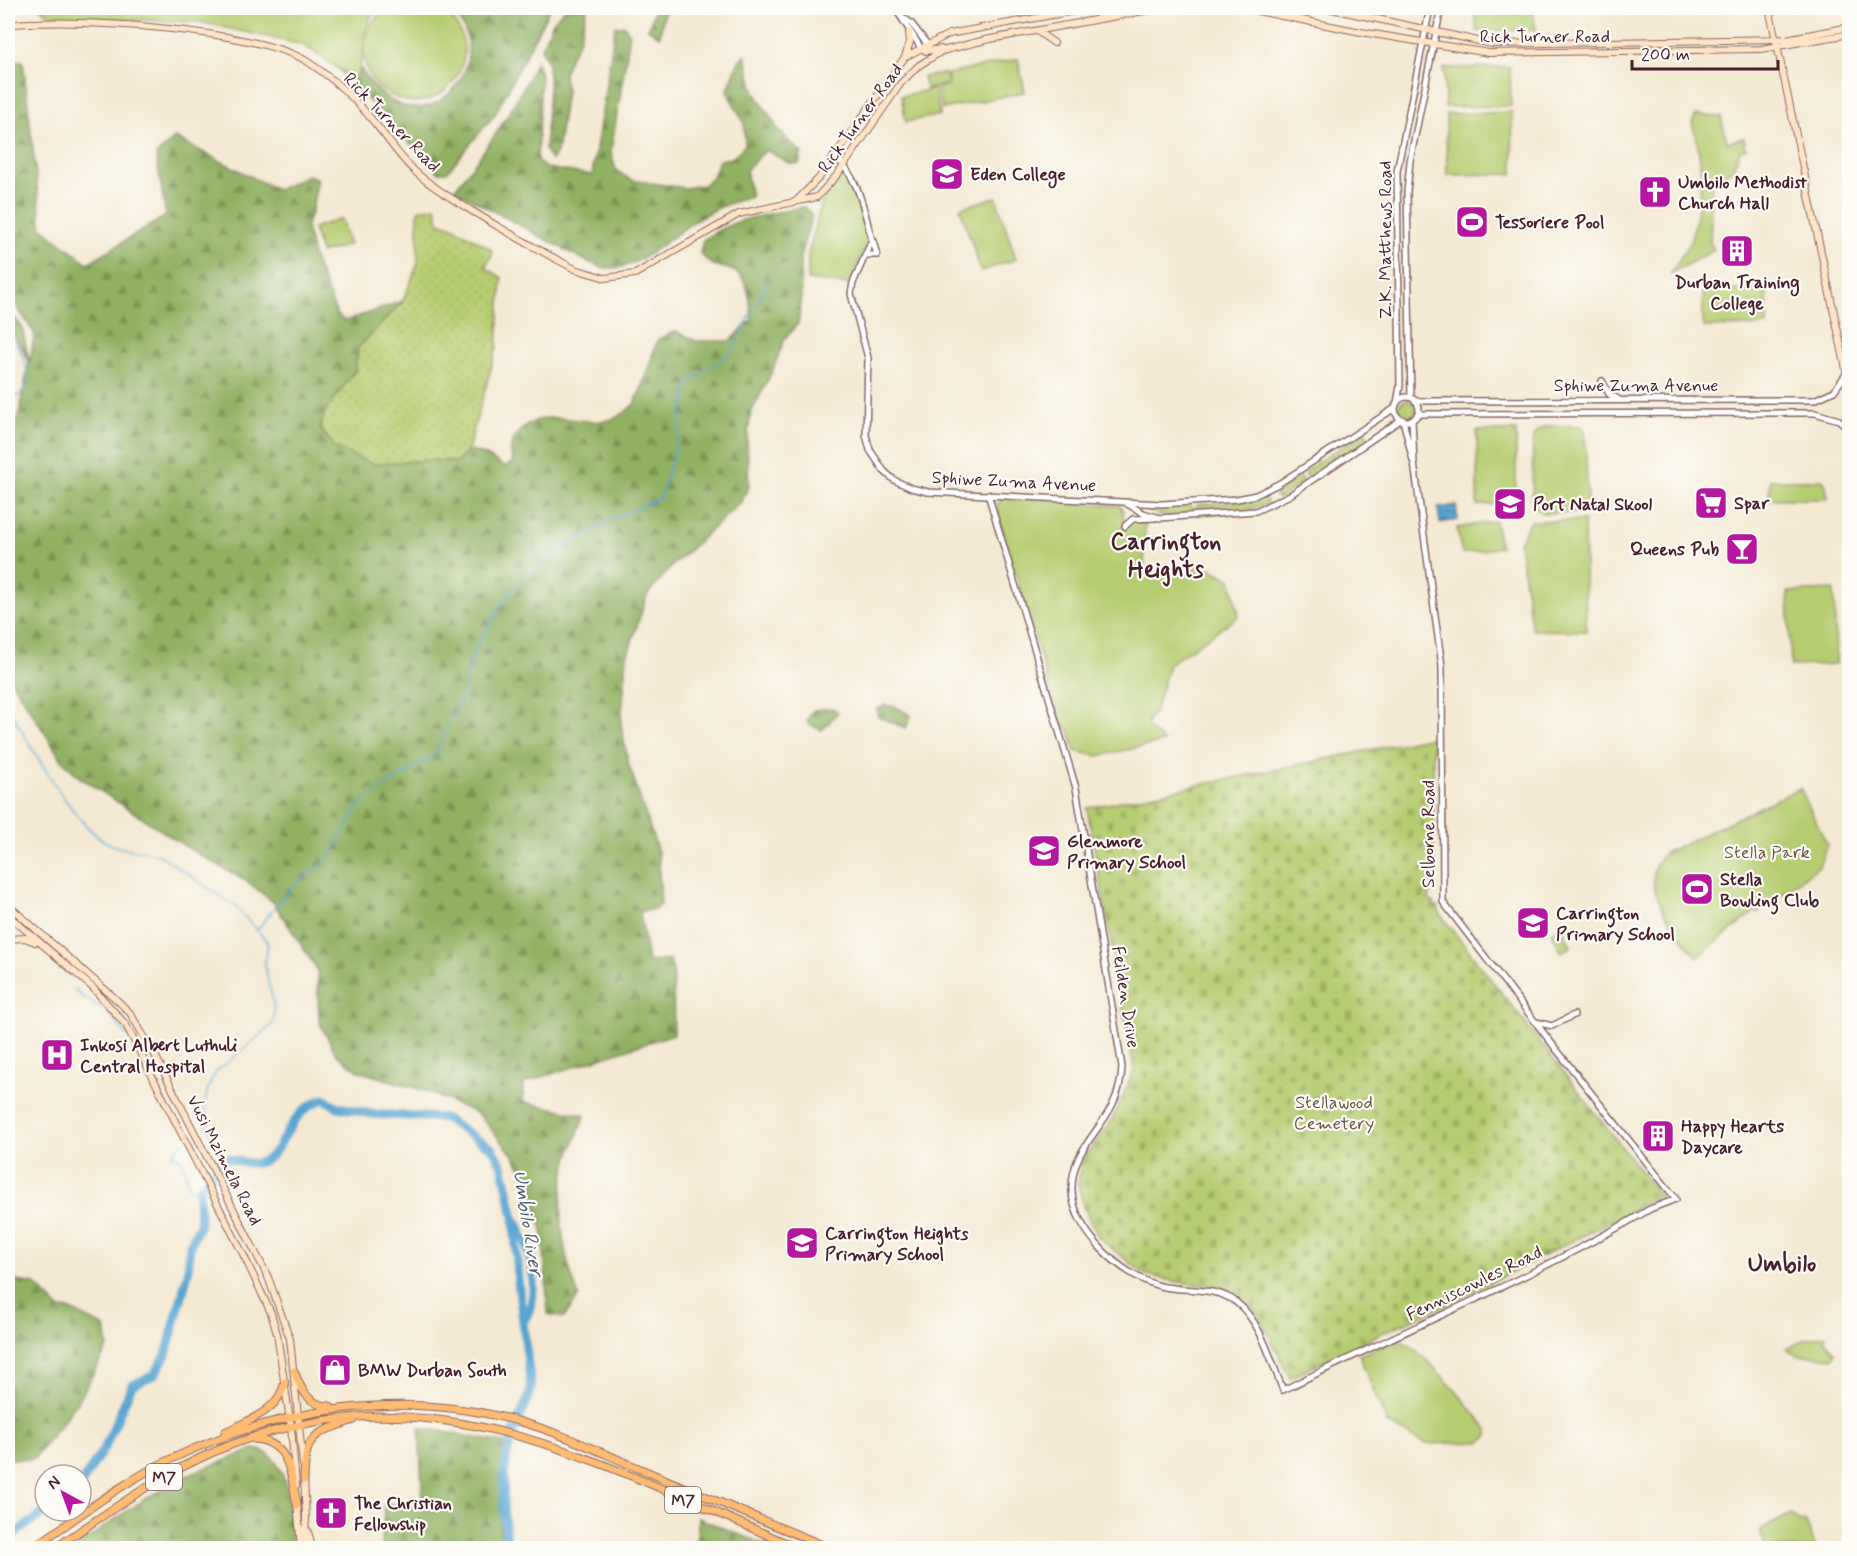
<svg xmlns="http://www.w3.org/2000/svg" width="1857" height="1556" font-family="Mynerve,sans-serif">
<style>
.grass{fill:url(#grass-dots);stroke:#80764e;stroke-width:1.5}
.forest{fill:url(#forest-firs);stroke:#6d6846;stroke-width:1.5}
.cemetery{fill:url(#cemetery-stones);stroke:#80764e;stroke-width:1.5}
.park{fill:#b6cc70;stroke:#80764e;stroke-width:1.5}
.water{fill:url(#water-rules);stroke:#51627e;stroke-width:1.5}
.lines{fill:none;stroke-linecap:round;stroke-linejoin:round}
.stream{stroke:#58a4d1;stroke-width:1.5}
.river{stroke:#58a4d1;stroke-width:9}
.tertiary-casing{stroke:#866665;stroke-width:8}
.secondary-casing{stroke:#866665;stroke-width:8}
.trunk-casing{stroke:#866665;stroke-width:9}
.tertiary{stroke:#fff;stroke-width:5}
.secondary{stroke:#ffe4c6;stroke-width:6}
.trunk{stroke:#ffbb71;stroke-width:7}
.labels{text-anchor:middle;stroke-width:4.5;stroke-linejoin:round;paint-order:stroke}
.shield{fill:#fdfcf7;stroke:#806168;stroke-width:1.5}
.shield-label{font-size:16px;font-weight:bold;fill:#4a1f2b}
.street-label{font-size:18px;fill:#4a1f2b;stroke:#fdfcf7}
.poi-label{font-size:18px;font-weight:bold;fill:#4a1f2b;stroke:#fdfcf7;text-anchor:start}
.park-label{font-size:18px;fill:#6a5340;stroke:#fdfcf7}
.water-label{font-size:20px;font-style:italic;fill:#505b76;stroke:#fdfcf7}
.district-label{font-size:24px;font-weight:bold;fill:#4a1f2b;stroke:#fdfcf7}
</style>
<defs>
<pattern id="grass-dots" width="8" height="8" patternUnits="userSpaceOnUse" patternTransform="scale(1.5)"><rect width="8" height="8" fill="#b6cc70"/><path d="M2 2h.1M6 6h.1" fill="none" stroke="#9eaf61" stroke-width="1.8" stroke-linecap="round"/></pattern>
<pattern id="forest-firs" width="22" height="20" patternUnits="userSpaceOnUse" patternTransform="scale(1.5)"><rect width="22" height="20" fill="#90b062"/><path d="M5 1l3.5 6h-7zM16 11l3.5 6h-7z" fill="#788f51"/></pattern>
<pattern id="cemetery-stones" width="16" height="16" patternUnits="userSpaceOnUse" patternTransform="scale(1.5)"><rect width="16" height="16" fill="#b6cc70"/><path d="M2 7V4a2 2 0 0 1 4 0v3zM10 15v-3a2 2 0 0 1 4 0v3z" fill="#9eaf61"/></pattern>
<pattern id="water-rules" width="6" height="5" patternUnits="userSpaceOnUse" patternTransform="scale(1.5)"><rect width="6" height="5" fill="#58a4d1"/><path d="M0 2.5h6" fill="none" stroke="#4b85aa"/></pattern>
</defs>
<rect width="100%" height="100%" fill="#fdfcf7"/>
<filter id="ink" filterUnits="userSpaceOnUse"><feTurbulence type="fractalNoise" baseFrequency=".0167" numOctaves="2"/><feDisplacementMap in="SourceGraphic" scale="12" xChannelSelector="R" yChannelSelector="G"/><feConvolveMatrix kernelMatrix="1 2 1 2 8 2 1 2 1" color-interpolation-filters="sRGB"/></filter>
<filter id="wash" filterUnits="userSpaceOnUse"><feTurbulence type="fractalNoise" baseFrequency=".008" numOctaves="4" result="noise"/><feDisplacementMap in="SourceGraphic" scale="24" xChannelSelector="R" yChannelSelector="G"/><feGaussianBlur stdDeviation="1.35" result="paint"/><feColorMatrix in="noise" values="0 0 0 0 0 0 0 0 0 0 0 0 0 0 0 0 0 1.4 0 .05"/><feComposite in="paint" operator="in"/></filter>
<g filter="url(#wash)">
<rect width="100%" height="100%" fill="#f4e9d2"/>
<path class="grass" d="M436,207l3,15 16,6 36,21 1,6 -7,12 17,11 -5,69 -29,103 -10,12 -28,-2 -57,5 -38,-17 -15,-20 5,-17 30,-40 3,-23 45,-47 15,-38v-53z
M1398 409a9 9 0 1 1 18 0a9 9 0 1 1-18 0Z
M1365,431l4,8 -62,40 -2,-8z
M1299,475l4,7 -24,17 -3,-2 -1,-3z
M1264,496l4,8 -25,7 -46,4v-10l46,-4z
M1189,505l3,3v7l-32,1 -15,-7z"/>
<path class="forest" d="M447,8h103l-55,106 -48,58h-9l-99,-102 16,9 6,-10c61,97 148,-14 86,-61z
M565,8h22l-8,33 -9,16 -6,17 2,17 -9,62 -6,7 -6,-10 4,-64 -1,-23 -7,-15 12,-26z
M655,8h10l-5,28 -12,-7z
M624,25l6,9 -19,118 5,18 15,10 54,8 19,-3 9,-9 6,-16 13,-2 13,-13 -1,-22 -17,-31 12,-31 6,-7 9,37 25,40 23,22 -3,11 -10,-1 -23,-13 -20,20 5,27c-17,4 -36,11 -52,21 -25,15 -62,55 -94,50 -5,-1 -12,-4 -17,-6l-134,-72c33,-41 61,-81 82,-129l5,13 -4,87 9,7 46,7 23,-148z
M8,61h15l19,167 46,35 78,-47 -10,-61 19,-17 102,52 31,-15 10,4 -6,31 -6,16 7,30 24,59 8,6 58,-20 -45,47 -3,23 -30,40 -5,17 15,20 38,16 57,-4 28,2 10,-12 17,5 20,12 8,-5c-3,-9 -4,-18 3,-26 27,-36 67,-5 99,-18 5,-2 16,-10 19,-14 6,-7 19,-52 24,-65l18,-8 20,10h33l23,-21c-2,-15 -2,-42 -18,-49 -19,-8 -18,0 -34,-18l3,-13c30,-22 65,-26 101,-33l8,8 -12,42 1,46 -3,21 -13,14 -13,34 -21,41 -4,28 2,45 -9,17 -68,63 -25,29 -20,62 -6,67 7,38 30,90 3,53 -3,3 -18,4 8,50 22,-2 3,11 1,63 -150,49 -1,19 62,13c-6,18 -17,38 -20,57 -8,42 -2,86 14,124l-15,22 -16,-4 -5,-80 -10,-40 -7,-18 -14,-22 -21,-25 -13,-15 -50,-22 -69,-21 -23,-17 -17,-32 -2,-53 -44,-67 -27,-21 -53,-30 -114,-74 -17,-17 -50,-78 -4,-9v-207l27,-132 -27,-41z
M8,310l14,17 7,34 -21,-37z
M885,705l12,2 14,9 -5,12 -28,-11 -2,-7z
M833,708l5,4 -16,18 -14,-6 -1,-4 6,-10z
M9,1280l26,4 25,25 11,1 34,17 3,20 -31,56 -43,56h-26z
M419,1427l85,16 -4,88 3,17h-121l2,-45 39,4z
M254,1449c39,4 35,70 38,99h-218l69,-48 49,-27z
M698,1518l75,30h-77z"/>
<path class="cemetery" d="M1433,737l1,138 -5,25 5,3v4h4l2,7 220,282 -207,106 -71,31 -92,45 -31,-62 -15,-19 -18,-9 -49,-6 -33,-8 -45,-36 -16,-31 -5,-24 4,-22 31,-43 21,-48 -47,-262z"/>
<path class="park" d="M40,8h337c-19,23 -9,48 -22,72l-52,-35 -103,-23 -145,-4z
M389,8h51c59,42 -2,124 -58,82 -11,-9 -17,-22 -18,-36 -2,-19 8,-37 25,-46z
M1474,8h58l4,22 -59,1z
M1018,59l7,33 -83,17 -4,-21 11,-3 -2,-11z
M1510,67l1,39 -66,1 -1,-39z
M945,73l3,11 -22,5 -3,-12z
M935,89l5,26 -34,7 -5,-26z
M1512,112l1,62 -66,1 -1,-61z
M1696,115l25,2 6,25 17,-4 2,11 -6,1 -7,19 -21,12 -2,61 4,8 -44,24c7,-11 17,-24 21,-36 12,-40 14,-76 1,-115z
M846,176l23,62 -19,47 -42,-5v-25l14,-54 18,-24z
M996,197l20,62 -35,12 -21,-63z
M341,219l8,26 -28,8 -8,-25z
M1767,290v36l-64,1v-36z
M1549,426h31l5,4 3,74 -9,9h-37l-10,-9 1,-67 6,-7z
M1477,431h39v73l-39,1z
M1770,480h52l3,3 3,14 -3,2h-56z
M1027,498l93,8 3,5 1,11h21l-1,48 63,-3 24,12 8,37 -70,48 -14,48 -7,7v9l16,14 -66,14 -23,-5 -6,-21 -9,-7 -62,-208 -1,-11 6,-5z
M1495,521l5,26 -38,7 -5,-26z
M1584,521l2,110 -54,-1 -13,-87 10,-20 4,-2z
M1834,590l2,74 -45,2 -3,-74z
M1800,788l27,56 -8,22 -62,47 -3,-4 -2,5 -55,43c-19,-23 -65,-77 -32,-104z
M1562,927l9,20 -10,5 -9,-20z
M1826,1335l-1,6 11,12 -4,5 -36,-3 -10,-6 18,-9z
M1399,1340c21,6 75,71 89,91v5l-7,6 -56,2 -38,-21 -28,-68z
M1791,1514l7,7 8,1 10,26h-50l-6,-18z"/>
<path class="water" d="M1456,505l2,15 -18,3 -2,-15z"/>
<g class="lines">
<path class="stream" d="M8,329c12,21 28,42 13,65l-13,7
M8,708c23,36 63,114 98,134 18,10 35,6 54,13l75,51 32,35c2,7 -1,11 -2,18 -1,22 14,44 7,66l-55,46c-20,26 -12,64 8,87
M274,909l21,-25 32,-23 30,-53 27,-21 52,-33 25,-56 13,-47 36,-59 40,-37 64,-37 46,-20 18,-58 10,-58 43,-29 37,-72
M258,929l14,-18
M75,989c7,11 17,12 27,19 11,8 17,18 25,28
M183,1142l-11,12 10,6 8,29 9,2"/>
<path class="river" d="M514,1218c17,29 28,74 10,103
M81,1484l25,-39 26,-60 22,-10 12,-20 22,-82 2,-28 10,-21 -1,-35 26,-31c9,2 22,6 32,5 27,-3 28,-53 67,-64l14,8 34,7 72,4 49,31 10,19 11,50 4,63 13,107c-4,19 -15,34 -20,52 -10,32 -10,77 -2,108
M8,1539l38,-28"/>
</g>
</g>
<g filter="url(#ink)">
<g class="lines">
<defs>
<path id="tertiary" d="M895,8l26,40
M901,16l10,7 16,21
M834,156c25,20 30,55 38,84l-19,43 -2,11 17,64 -2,77 4,15 14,21 10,9 17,8 17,4 234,12 75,-5 19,-4 24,-12 115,-75
M866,255h11l-4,-14
M1602,381l7,13 9,5
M1395 409a12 12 0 1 1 24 0a12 12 0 1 1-24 0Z
M1411,398l-4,-206 3,-31 31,-153
M1415,401l399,-1 20,-9 12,-17
M1397,403l3,-17 -3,-215 33,-163
M1417,414l398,-1 24,7 11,10
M1403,420l10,41
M988,494l88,294 46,279c-2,58 -52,72 -50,124 1,40 51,86 88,95 24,6 55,0 76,16 25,19 35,59 47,88 122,-61 249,-111 367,-181l26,-10 -120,-150 -113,-147 -1,-236 -28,-203 -2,-44
M1126,503l17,10 17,5 96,-7 34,-16 112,-76
M1125,526l8,-7 22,-1
M1536,1022l16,4 22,-11"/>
<path id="secondary" d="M1243,8l118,24 128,21 272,-4 89,-15
M1327,8l165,36 294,-5 64,-12
M1769,8l81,380
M1099,19v-11
M8,25c61,-8 249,4 300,37 25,16 51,41 70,65 13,16 25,35 41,48 16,14 35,25 53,36 33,20 68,40 103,58l30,9 30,-4 104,-60 78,-17 21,-23 63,-91 17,-17 24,-15 43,-11 175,-32
M1037,31l17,12
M921,48l5,3 15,-2
M905,57l5,-15 -1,-10
M796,201l23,-23 86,-121 44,-23 141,-26
M8,905l109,95 13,13 24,40 114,224 22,62 13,125
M8,915l85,73 33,37 119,233 26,55 6,21 14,93 5,58
M8,939l17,-1 10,4
M304,1477l2,42 -2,29
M297,1501l4,47
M308,1531l4,17"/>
<path id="trunk" d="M294,1371c7,18 14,35 36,35
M225,1432c24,-12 54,-21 60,-50
M254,1439c37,3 37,37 43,66
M304,1480c1,-46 9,-46 50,-60
M32,1548c44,-29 89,-65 137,-88 108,-52 235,-72 352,-38 40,11 79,30 117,46 64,27 128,54 192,80
M55,1548c52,-35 104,-73 163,-98 212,-89 387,17 580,98"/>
</defs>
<use href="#tertiary" class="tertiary-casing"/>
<use href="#secondary" class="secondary-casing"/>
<use href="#trunk" class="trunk-casing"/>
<use href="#tertiary" class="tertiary"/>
<use href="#secondary" class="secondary"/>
<use href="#trunk" class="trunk"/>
</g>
</g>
<defs>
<symbol id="school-square" viewBox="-11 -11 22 22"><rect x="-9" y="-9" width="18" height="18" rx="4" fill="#b5179e" stroke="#fdfcf7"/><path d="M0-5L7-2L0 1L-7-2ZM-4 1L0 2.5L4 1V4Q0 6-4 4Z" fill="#fff"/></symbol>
<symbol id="church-square" viewBox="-11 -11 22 22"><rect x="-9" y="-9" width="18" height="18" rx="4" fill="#b5179e" stroke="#fdfcf7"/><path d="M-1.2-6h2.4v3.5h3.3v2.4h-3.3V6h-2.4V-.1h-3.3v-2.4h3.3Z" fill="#fff"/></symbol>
<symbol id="stadium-square" viewBox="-11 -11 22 22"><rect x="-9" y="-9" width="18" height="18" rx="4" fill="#b5179e" stroke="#fdfcf7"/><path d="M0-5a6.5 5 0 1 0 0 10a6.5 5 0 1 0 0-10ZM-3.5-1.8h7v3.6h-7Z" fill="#fff"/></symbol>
<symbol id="building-square" viewBox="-11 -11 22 22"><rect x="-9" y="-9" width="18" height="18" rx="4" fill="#b5179e" stroke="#fdfcf7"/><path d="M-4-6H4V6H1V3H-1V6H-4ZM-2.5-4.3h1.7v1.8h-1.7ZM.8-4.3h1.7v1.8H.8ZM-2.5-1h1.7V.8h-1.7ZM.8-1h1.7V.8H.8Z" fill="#fff"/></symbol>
<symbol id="supermarket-square" viewBox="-11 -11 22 22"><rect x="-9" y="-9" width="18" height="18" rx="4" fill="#b5179e" stroke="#fdfcf7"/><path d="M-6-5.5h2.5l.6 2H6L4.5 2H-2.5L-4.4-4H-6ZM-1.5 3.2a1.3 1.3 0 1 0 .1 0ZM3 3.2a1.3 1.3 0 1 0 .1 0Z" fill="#fff"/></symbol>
<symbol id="bar-square" viewBox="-11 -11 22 22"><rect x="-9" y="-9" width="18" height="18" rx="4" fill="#b5179e" stroke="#fdfcf7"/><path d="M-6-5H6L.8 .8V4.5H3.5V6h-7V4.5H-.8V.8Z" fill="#fff"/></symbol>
<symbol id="hospital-square" viewBox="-11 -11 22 22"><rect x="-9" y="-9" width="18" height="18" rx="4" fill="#b5179e" stroke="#fdfcf7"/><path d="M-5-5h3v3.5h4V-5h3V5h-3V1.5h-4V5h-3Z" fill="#fff"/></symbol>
<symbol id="shop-square" viewBox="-11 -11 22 22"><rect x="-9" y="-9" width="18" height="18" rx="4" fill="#b5179e" stroke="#fdfcf7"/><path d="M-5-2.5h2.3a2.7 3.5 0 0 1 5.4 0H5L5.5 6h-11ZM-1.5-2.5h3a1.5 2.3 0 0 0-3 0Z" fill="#fff"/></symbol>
</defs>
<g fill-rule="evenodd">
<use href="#school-square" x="928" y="155" width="38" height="38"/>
<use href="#church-square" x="1636" y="173" width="38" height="38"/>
<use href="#stadium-square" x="1453" y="203" width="38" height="38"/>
<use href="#building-square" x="1718" y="232" width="38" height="38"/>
<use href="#supermarket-square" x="1692" y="484" width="38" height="38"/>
<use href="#school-square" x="1491" y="485" width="38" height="38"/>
<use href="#bar-square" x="1723" y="530" width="38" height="38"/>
<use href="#school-square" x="1025" y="832" width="38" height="38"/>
<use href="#stadium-square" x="1678" y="870" width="38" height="38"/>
<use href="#school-square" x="1514" y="904" width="38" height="38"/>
<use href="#hospital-square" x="38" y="1036" width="38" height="38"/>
<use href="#building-square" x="1639" y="1117" width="38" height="38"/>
<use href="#school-square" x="783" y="1224" width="38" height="38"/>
<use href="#shop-square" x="316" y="1351" width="38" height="38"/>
<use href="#church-square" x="312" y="1494" width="38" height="38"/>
</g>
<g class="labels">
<g class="shield">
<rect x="146" y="1464" width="36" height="26" rx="4.5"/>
<rect x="665" y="1487" width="36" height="26" rx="4.5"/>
</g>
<g class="shield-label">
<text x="164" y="1483">M7</text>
<text x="683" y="1506">M7</text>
</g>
<g class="street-label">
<text x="1545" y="42">Rick Turner Road</text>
<text transform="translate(860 118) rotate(-54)" y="6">Rick Turner Road</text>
<text transform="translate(392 122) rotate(46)" y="6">Rick Turner Road</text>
<text transform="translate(1385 240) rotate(-90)" y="6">Z.K. Matthews Road</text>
<text x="1636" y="391">Sphiwe Zuma Avenue</text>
<text transform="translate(1014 481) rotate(3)" y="6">Sphiwe Zuma Avenue</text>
<text transform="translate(1428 834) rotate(-90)" y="6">Selborne Road</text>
<text transform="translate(1126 997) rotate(81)" y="6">Feilden Drive</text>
<text transform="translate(225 1160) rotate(63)" y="6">Vusi Mzimela Road</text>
<text transform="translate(1474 1283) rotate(-26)" y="6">Fenniscowles Road</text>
</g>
<g class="poi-label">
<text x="970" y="180">Eden College</text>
<text x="1678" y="188">Umbilo Methodist<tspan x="1678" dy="21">Church Hall</tspan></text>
<text x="1495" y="228">Tessoriere Pool</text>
<text x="1737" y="288" text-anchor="middle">Durban Training<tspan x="1737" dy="21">College</tspan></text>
<text x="1734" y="509">Spar</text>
<text x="1533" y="510">Port Natal Skool</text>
<text x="1719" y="555" text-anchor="end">Queens Pub</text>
<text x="1067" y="847">Glenmore<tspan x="1067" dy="21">Primary School</tspan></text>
<text x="1720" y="885">Stella<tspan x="1720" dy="21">Bowling Club</tspan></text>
<text x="1556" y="919">Carrington<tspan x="1556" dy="21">Primary School</tspan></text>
<text x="80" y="1051">Inkosi Albert Luthuli<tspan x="80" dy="21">Central Hospital</tspan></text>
<text x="1681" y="1132">Happy Hearts<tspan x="1681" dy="21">Daycare</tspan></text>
<text x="825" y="1239">Carrington Heights<tspan x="825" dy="21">Primary School</tspan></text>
<text x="358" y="1376">BMW Durban South</text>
<text x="354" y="1509">The Christian<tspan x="354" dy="21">Fellowship</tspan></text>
</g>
<g class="park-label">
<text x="1767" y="858">Stella Park</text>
<text x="1334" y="1108">Stellawood<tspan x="1334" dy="21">Cemetery</tspan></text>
</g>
<g class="water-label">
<text transform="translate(529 1223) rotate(81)" y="7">Umbilo River</text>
</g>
<g class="district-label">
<text x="1166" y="549">Carrington<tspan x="1166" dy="28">Heights</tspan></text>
<text x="1782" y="1271">Umbilo</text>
</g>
</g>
<rect width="1857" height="1556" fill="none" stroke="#fdfcf7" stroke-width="30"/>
<g transform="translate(63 1493) rotate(319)"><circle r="28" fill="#fdfcf7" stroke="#b5a4a5" stroke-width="1.5"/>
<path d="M0-4.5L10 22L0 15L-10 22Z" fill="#b5179e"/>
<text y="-9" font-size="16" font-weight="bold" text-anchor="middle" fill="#4a1f2b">N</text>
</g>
<path d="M1632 60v9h146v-9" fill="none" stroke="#4a1f2b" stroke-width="3"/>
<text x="1641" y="60" font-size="18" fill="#4a1f2b" stroke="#fdfcf7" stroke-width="4.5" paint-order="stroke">200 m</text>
</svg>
